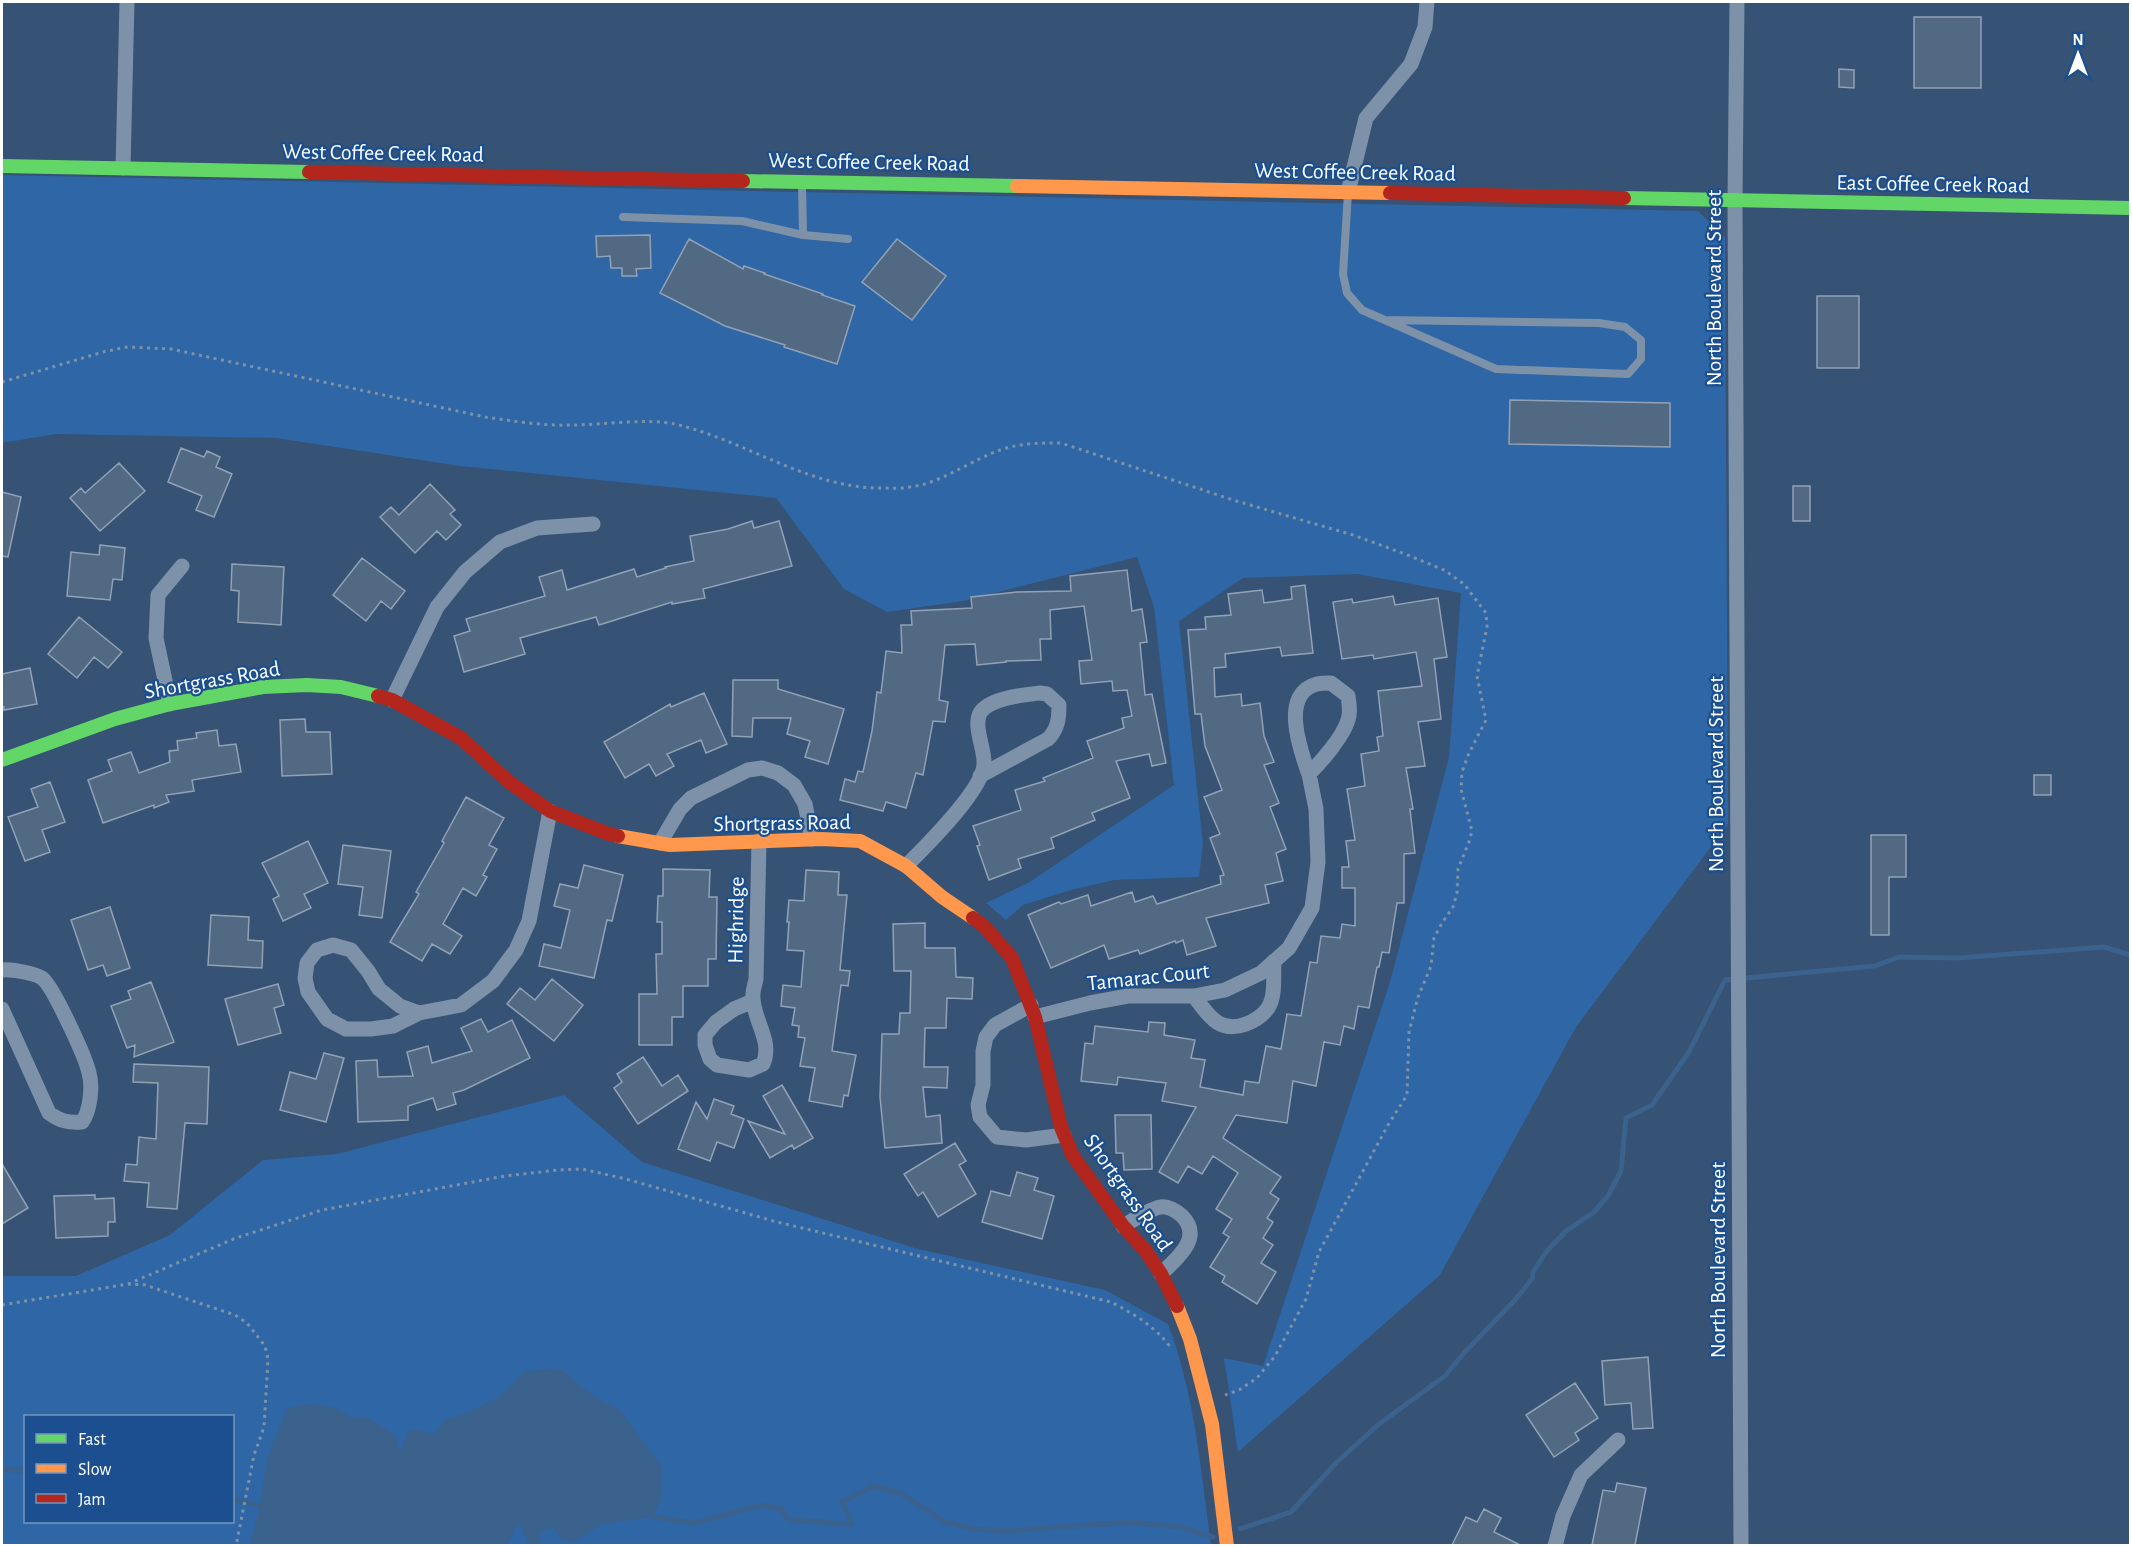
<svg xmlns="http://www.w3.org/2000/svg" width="2132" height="1547" font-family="'Alegreya Sans',sans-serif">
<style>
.green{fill:#2f66a5;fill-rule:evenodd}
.water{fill:#3b618d}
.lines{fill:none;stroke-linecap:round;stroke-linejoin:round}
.stream{stroke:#3b618d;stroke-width:5}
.building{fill:#526984;stroke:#92a2b6;stroke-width:1.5}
.path{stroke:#7d92a8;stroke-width:3;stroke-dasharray:3 4.5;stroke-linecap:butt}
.lane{stroke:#7d92a8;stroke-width:8}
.street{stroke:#7d92a8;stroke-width:15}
.fast{stroke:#63d668;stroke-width:14}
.slow{stroke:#ff974d;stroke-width:14}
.jam{stroke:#b3261e;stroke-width:14}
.labels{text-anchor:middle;stroke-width:4.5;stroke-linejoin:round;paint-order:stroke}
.street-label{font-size:22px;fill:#fff;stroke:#1b4f8f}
</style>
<rect width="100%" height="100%" fill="#365274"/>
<path class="green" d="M2,175l1696,36 27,26 3,587 -152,203 -136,248 -202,177 -14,-94 39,8 127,-384 59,-225 12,-164 -104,-19 -114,4 -64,43 24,223 -4,33 -85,3 -43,10 -48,15 -17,15 -20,-17 42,-20 146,-98 -20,-178 -17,-50 -174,44 -76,11 -43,-23 -68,-91 -316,-32 -184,-28 -220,-4 -54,9z
M564,1095l78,67 276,87 187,41 63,34c27,71 33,147 43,221l-1209,1v-270h74l94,-41 93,-75 74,-6zM26,1416h206v106h-206z"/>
<path class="water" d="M546,1369l16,1 32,27 26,13 42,58v26l-9,23 -51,7 -28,18 -13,-2 -7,-13 -13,5 -2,13h-10l-10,-23 -12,23h-257l10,-39 7,-46 20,-52 25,-4 23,4 15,9h17l29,19 4,16 10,-23 14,2 10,4 11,-15 24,-8 30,-15 25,-25z"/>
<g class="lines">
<path class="stream" d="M2,1470h24
M232,1499l28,7
M653,1517l41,6 68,-18 19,4 8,11 63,4 -10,-22 32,-16 26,7 43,28 30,8 33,2 125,-9 49,5 33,10
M1240,1529l51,-17 45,-49 43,-39 66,-48 19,-23 51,-53 17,-21 1,-7 13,-20 20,-21 28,-19 14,-16 13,-25 5,-53 26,-13 37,-53 36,-72 150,-14 24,-9 59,1 146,-11 26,8"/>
</g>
<path class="building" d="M1914,17h67v71h-67z
M1839,69l15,1v18l-15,-1z
M650,235l1,33 -15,1 1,7h-15v-8h-11l-1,-12 -13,1 -1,-21z
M689,239l54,30 1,-3 21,7 -1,1 59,20 -1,1 33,11 -18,58 -53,-17 1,-2 -60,-19 -65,-33z
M897,239l49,37 -34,44 -50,-38z
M1817,296h42v72h-42z
M1510,400l160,3v44l-161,-3z
M181,448l23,9 3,-6 13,6 -4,10 16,7 -18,43 -18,-7 6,-14 -34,-14z
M119,463l26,28 -45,40 -30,-33 11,-10 4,5z
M430,484l25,26 -5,4 11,11 -15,15 -9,-9 -22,22 -35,-36 11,-10 8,8z
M1793,486h17v35h-17z
M2,492l19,5 -13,60 -6,-1z
M752,521l2,7 25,-7 13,45 -89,23 2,9 -33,6v-2l-73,23 -3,-8 -76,21 5,16 -61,18 -10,-36 16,-5 -4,-12 79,-23 -6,-19 23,-7 5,20 67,-21 3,8 29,-9 -1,-1 29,-6 -4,-25 38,-7z
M100,545l25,3 -3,32 -9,-1 -3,21 -43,-4 4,-44 28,3z
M362,558l43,33 -14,18 -10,-8 -15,20 -33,-26z
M232,564l52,3 -3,58 -43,-3 1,-31 -8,-1z
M1127,570l5,41 10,-2 5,33 -7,1 5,52 7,-1 14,69 -14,3 -3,-12 -33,7 14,37 -38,15 3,7 -44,18 3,10 -36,11 3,9 -32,12 -12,-34 3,-1 -7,-19 48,-16 -6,-20 30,-9 -2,-3 50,-20 -6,-17 37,-13 -2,-10 10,-2 -5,-26 -14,1 -1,-10 -31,3 -2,-23 13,-1 -8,-54 -34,4 1,29h-11l1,21 -35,1v1l-29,3 -2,-21 -30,1 -6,55 9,2 -3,20 -12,-1 -10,54 -7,-2 -10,35 -20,-6 -3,9 -43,-11 5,-21 10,3 3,-11 5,1 9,-41 5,-39 4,1 5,-42 16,2 -1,-28h11l-1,-14 61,-3 -1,-11 46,-5 54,-1 -1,-15z
M1305,585l8,68 -31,3 -2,-9 -55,7 1,13 -12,1 1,29 26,-3 1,12 18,-3 4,33 10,26 -10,3 15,38 -9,4 16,42 -10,4 7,28 -18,4 4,18 -63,15 10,28 -29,9 -4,-15 -7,3 -1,-2 -35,13 -2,-4 -29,9 -5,-14 -53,23 -23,-53 31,-13 2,2 27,-9 3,11 41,-14 3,10 18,-6 4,8 64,-20 -1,-8 4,-1 -14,-37 10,-4 -16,-37 18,-7 -17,-44 -4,-32h-6l-7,-84 18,-1 -1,-12 26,-2 -3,-21 34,-4 2,13 28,-4 -1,-12z
M1393,596l2,9 43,-7 9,59 -13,2 7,60 -23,3 7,44 -19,2 7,41h-3l5,44 -11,1v49h-7l-8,50 -7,-1 -3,15h-2l-8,41 -11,-2 -4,23 -10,-3 -4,19 -16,-3 -8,44 -23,-5 -6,42 -51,-8 -13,23 58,39 -11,16 9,6 -12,19 6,4 -10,16 10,7 -12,18 15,9 -19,32 -35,-22 3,-6 -15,-9 19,-30 -6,-4 9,-14 -16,-10 22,-36 -25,-17 -11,18 -14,-8 -10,17 -19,-11 37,-65 -34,-6 4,-18 -48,-6 -1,8 -36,-4 4,-38 8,1 2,-18 53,6 1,-10 16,1 -1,12 31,5 -4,18 14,2 -5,27 43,8 2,-14 14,2 7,-37 15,3 6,-35 14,2 9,-54 7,1 4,-27 19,2 2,-14 13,2v-38h-13v-21h7l-3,-26 9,-1 -8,-51 18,-3 -4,-32 18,-3 -2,-14 6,-1 -5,-45 44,-5 -6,-34 -42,7 -1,-4 -31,4 -9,-57 19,-3 1,4z
M79,617l43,35 -14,16 -14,-11 -17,21 -29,-24z
M30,668l7,36 -33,6v-3l-2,1v-34z
M733,680h45v9l66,20 -16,55 -23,-7 5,-16 -23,-7 4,-16h-38l-1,19 -20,-1z
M704,693l23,51 -21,9 -5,-13 -34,14 7,12 -18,10 -7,-12 -24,14 -21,-36 66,-38 1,3z
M305,719l1,13h24l2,42 -50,2 -2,-56z
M217,730l2,16 17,-2 5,28 -49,8 2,11 -28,4 3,7 -15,6v-3l-51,18 -15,-43 24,-9 -4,-11 23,-8 8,21 31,-11 -1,-11 9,-1 -1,-9 20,-3 -1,-5z
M2034,775h17v20h-17z
M50,782l15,40 -23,8 8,22 -25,9 -17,-44 30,-10 -7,-18z
M466,797l38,21 -15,27 8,4 -14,26 4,2 -11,19 -13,-8 -20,36 19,12 -12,18 -18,-10 -10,17 -32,-19 29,-48 -3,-2 28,-49 -2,-2z
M1871,835h35v42h-17v58h-18z
M308,841l20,42 -24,11 7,14 -28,13 -10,-22 6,-3 -17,-33z
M343,845l48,6 -9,67 -23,-3 4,-28 -25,-3z
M584,865l39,10 -11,46 -5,-1 -13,58 -55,-12 5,-22 17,4 9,-38 -16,-4 6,-22 18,4z
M663,869l47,1 -1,27h8l-1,62h-8v27h-25v31h-11v28h-33v-51h18l-1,-40h6v-32h-5l1,-26h5z
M806,870l33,2 -1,23h9l-7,75 10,1 -2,15 -7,-1 -9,66 24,4 -8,41 -4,-1 -2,12 -33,-6 6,-33 -15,-2 5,-28 -7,-1 1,-11 -7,-1 3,-17 -14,-2 2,-21 18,2 3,-36 -17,-1 2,-28h-2l2,-22 15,1z
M110,907l20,61 -23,8 -4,-11 -15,5 -17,-50z
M211,915l38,2 -1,23 15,1 -1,27 -54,-3z
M925,923v25h30l1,29 17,1 -1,21 -25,-1 -1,30h-21l-1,39h24l-1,21 -24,-1 3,30 14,-2 2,28 -57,5 -5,-51 2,-63h17l1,-21h10l1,-42h-17l-1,-47z
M552,979l31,26 -29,36 -47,-37 13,-16 15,12z
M151,982l23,60 -40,15 1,-12 -8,3 -16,-42 20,-7 -3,-8z
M278,984l6,21 -10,3 7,25 -43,12 -13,-46z
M481,1019l7,13 24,-12 18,38 -66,32 -11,3 3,11 -19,6 -4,-12 -25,8v14l-50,2 -2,-61 21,-1 1,17 35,-1 -6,-24 21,-6 4,17 40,-12 -11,-23z
M324,1053l20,5 -18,64 -46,-12 10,-38 26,7z
M643,1057l19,29 16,-11 10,16 -50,33 -24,-36 8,-6 -5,-8z
M134,1064l75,3 -2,57 -22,-1 -8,86 -30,-2 2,-24 -25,-2 2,-17 11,1 2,-28 17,2 2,-56 -25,-1z
M782,1085l31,53 -19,11 -2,-4 -22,13 -22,-37 37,13 -22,-38z
M714,1099l20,7 -3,8 13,5 -10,29 -17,-6 -7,19 -32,-12 18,-47 11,17z
M1115,1115h36l1,54 -28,1 -1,-17h-7z
M955,1143l11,18 -7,4 17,29 -38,23 -15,-25 -5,4 -14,-22z
M2,1164l26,44 -26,16z
M1017,1172l21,6 -4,12 20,6 -12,43 -60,-17 9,-31 19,5z
M95,1195v4l19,-1 1,24h-7v14l-52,2 -2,-42z
M1648,1357l5,71 -20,1 -2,-26 -26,2 -3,-44z
M1575,1383l23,35 -23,15 4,7 -25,17 -28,-42z
M1617,1483l29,5 -11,57h-43l11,-55 12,2z
M1484,1509l17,9 -7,14 26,13h-68l14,-28 11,5z"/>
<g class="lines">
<path class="path" d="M2,382l101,-30 24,-5 44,2 314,68c28,4 57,9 86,8 29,0 77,-7 104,-1 69,16 132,63 203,64 11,0 22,1 32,-1 33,-4 62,-28 93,-38 19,-6 37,-6 58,-6l172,57 120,35 52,19 39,16 20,14 22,29 1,14 -10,49 9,44 -17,33 -7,19 -1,17 11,42 -3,11 -11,27 -1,24 -4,14 -11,16 -8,15 -3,28 -13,31 -9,35 -2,63 -19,30 -69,127 -13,47 -31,57 -18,22 -18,12 -14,5
M128,1284l108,-46 86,-28 183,-34 53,-6 24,-1 44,10 151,43 334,80c23,12 45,25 60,46
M2,1305l126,-21 17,1 90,30 12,8 18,23 3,13 -4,68 -10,28 -18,91"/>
<path class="lane" d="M802,183l1,52
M1348,193l-5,81 4,19 15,17 134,59 132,5 13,-15v-19l-16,-13 -26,-4 -214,-3
M623,217l119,4 61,14 45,4"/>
<path class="street" d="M1737,2l-2,197 6,1347
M123,168l4,-166
M1348,192l18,-74 45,-54 14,-37 2,-25
M392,700l45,-93 28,-35 35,-30 37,-14 56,-4
M170,704l-14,-66 2,-43 24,-29
M660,843l20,-34 11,-11 57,-28 14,-2 16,5 16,12 11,19 7,35
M906,866c20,-20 77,-76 78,-102 1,-15 -11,-37 -4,-51 9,-15 43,-18 60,-20l7,1 12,11c0,13 -1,24 -11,34l-68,37
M2,970c9,-1 32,3 40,8 11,8 44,80 47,95 4,13 1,39 -7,49 -14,1 -22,-1 -33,-9l-47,-104
M1194,996c14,19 25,38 52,28 8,-3 17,-9 22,-16 8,-12 5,-33 6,-47
M753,1001l-19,8 -18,13 -11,13v10l5,14 7,6 32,5 14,-6c10,-23 -9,-42 -10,-66 -1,-6 2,-13 3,-19l3,-138
M1031,1005l-36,20 -9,12 -3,14v34l-5,20 2,12 17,20 29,3 38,-5
M419,1013l-19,-7 -21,-17 -11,-18 -17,-21 -18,-5 -16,5 -10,13 -2,15 3,14 19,27 19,10h25l22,-3 26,-13 42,-8 32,-24 23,-31 13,-29 21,-110
M1035,1017l55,-14 38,-7h66l31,-6 36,-17 28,-25 23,-40 6,-46 -2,-53 -7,-35 -1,-2c-8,-23 -28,-79 9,-88 4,-1 10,-1 14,-1l17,13c1,8 3,16 0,24 -5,17 -27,42 -39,54
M1123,1226c9,-5 28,-18 38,-19 7,-1 16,4 21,9 22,22 -6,43 -21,58
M1555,1546l8,-30 18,-41 37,-35"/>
<path class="fast" d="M2,166l307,6
M743,181l274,5
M1624,198l506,10
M2,760l113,-41 55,-15 93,-17 44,-2 34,2 37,9"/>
<path class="slow" d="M1017,186l373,7
M618,836l52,9 152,-6 38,2 46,25 36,31 31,21
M1177,1306l13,33 22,85 15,122"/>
<path class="jam" d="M309,172l434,9
M1390,193l234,5
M378,696l14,4 69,38 48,44 41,29 59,23 9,2
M973,918l12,9 27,31 23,59 26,110 12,29 50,70 22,24 16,24 16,32"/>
</g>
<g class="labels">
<g class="street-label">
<text transform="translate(383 152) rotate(1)" y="8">West Coffee Creek Road</text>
<text transform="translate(869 161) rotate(1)" y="8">West Coffee Creek Road</text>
<text transform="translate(1355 171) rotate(1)" y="8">West Coffee Creek Road</text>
<text transform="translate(1933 183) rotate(1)" y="8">East Coffee Creek Road</text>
<text transform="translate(1713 288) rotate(-90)" y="8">North Boulevard Street</text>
<text transform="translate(212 679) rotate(-10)" y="8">Shortgrass Road</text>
<text transform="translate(1715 774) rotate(-90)" y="8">North Boulevard Street</text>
<text transform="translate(782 822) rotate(-1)" y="8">Shortgrass Road</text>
<text transform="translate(735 920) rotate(-89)" y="8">Highridge</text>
<text transform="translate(1148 976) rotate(-6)" y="8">Tamarac Court</text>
<text transform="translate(1129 1192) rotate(55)" y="8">Shortgrass Road</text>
<text transform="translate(1717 1260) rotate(-90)" y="8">North Boulevard Street</text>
</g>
</g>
<rect width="2132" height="1547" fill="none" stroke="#ffffff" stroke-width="6"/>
<rect x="24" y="1415" width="210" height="108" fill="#1b4f8f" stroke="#7695bc" stroke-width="1.5"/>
<rect x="36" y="1434" width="30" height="9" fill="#63d668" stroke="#7695bc" stroke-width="1.5"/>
<text x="78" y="1445" font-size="18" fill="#ffffff">Fast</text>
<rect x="36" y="1464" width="30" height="9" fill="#ff974d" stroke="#7695bc" stroke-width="1.5"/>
<text x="78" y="1475" font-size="18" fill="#ffffff">Slow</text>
<rect x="36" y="1494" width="30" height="9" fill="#b3261e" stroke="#7695bc" stroke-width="1.5"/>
<text x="78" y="1505" font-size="18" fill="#ffffff">Jam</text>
<g transform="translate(2078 54)" stroke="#1b4f8f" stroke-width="4.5" paint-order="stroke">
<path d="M0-4.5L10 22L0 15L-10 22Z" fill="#ffffff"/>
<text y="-9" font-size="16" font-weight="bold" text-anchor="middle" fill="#ffffff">N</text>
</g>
</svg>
